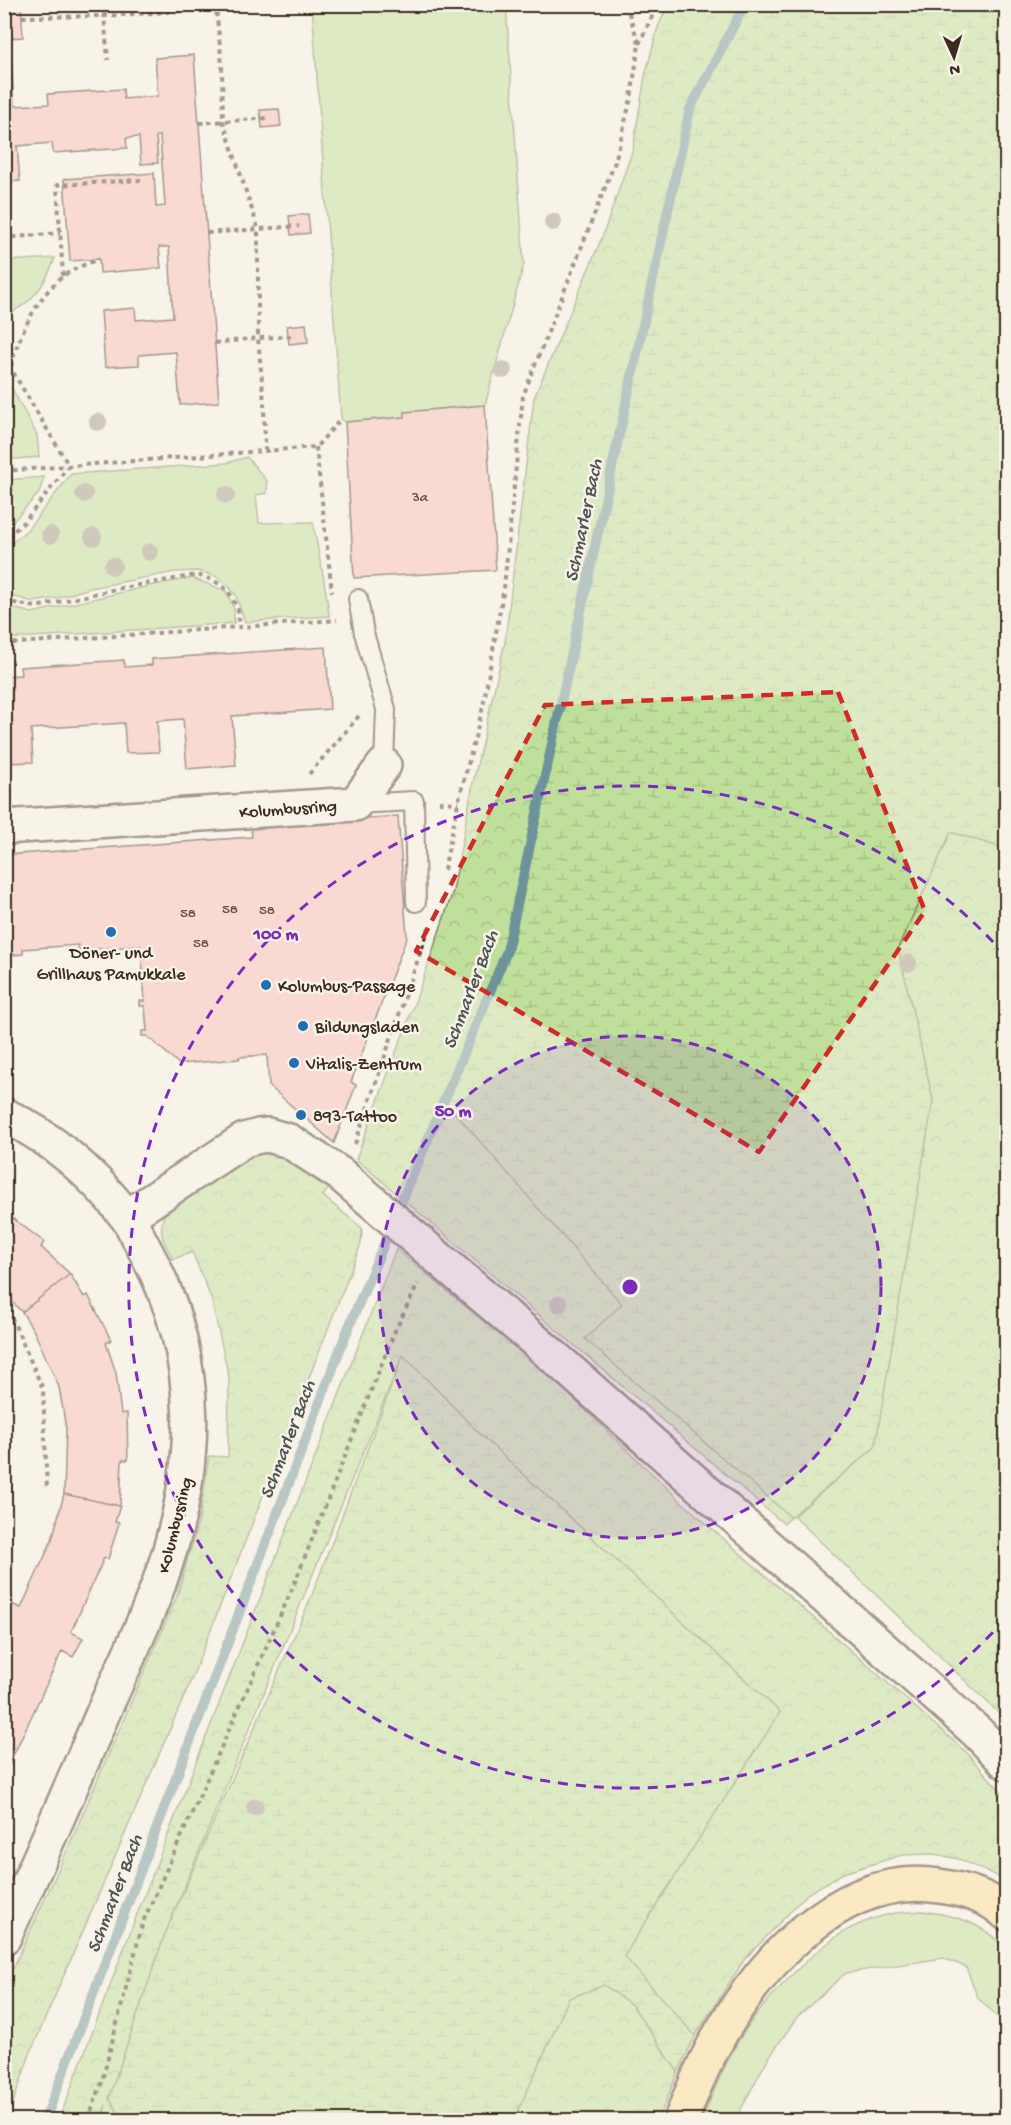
<svg xmlns="http://www.w3.org/2000/svg" width="1011" height="2125" font-family="'Gochi Hand',sans-serif">
<style>
.green{fill:#bfe09a;stroke:#7d855c;stroke-width:1.5}
.forest{fill:url(#forest-crowns);stroke:#7d855c;stroke-width:1.5}
.wetland{fill:url(#wetland-marsh);stroke:#7d855c;stroke-width:1.5}
.lines{fill:none;stroke-linecap:round;stroke-linejoin:round}
.stream{stroke:#6c929a;stroke-width:10}
.building{fill:#f8bcba;stroke:#3b2a1e;stroke-width:1.5}
.lane-casing{stroke:#3b2a1e;stroke-width:22}
.street-casing{stroke:#3b2a1e;stroke-width:38}
.highway-casing{stroke:#3b2a1e;stroke-width:38}
.path{stroke:#3b2a1e;stroke-width:4;stroke-dasharray:4.5 4.5;stroke-linecap:butt}
.lane{stroke:#f7f3e8;stroke-width:18}
.street{stroke:#f7f3e8;stroke-width:33}
.highway{stroke:#fcde96;stroke-width:33}
.tree{fill:#9e9887}
.marked{fill:none;stroke:#d62828;stroke-width:4.5;stroke-dasharray:12 8;stroke-linejoin:round}
.ring{fill:none;stroke:#7b2cbf;stroke-width:3;stroke-dasharray:10 8}
.poi-dot{fill:#1f6fb2;stroke:#f7f3e8;stroke-width:2}
.labels{text-anchor:middle;stroke-width:5;stroke-linejoin:round;paint-order:stroke}
.number-label{font-size:15px;fill:#6a4e45}
.street-label{font-size:18px;fill:#3b2a1e;stroke:#f7f3e8}
.poi-label{font-size:18px;fill:#3b2a1e;stroke:#f7f3e8;text-anchor:start}
.water-label{font-size:20px;font-style:italic;fill:#4f5552;stroke:#f7f3e8}
.centre{fill:#7b2cbf;stroke:#f7f3e8;stroke-width:3}
.ring-label{font-size:18px;text-anchor:middle;font-weight:bold;fill:#7b2cbf;stroke:#f7f3e8;stroke-width:5;stroke-linejoin:round;paint-order:stroke}
</style>
<defs>
<pattern id="forest-crowns" width="20" height="18" patternUnits="userSpaceOnUse" patternTransform="scale(1.5)"><rect width="20" height="18" fill="#bfe09a"/><path d="M2 6a3 3 0 1 1 6 0M12 15a3 3 0 1 1 6 0" fill="none" stroke="#a5c084"/></pattern>
<pattern id="wetland-marsh" width="20" height="14" patternUnits="userSpaceOnUse" patternTransform="scale(1.5)"><rect width="20" height="14" fill="#bfe09a"/><path d="M1 5h8M5 5V1M11 12h8M15 12V8" fill="none" stroke="#a5c084"/></pattern>
</defs>
<rect width="100%" height="100%" fill="#f7f3e8"/>
<filter id="ink" filterUnits="userSpaceOnUse"><feTurbulence type="fractalNoise" baseFrequency=".0167" numOctaves="2"/><feDisplacementMap in="SourceGraphic" scale="12" xChannelSelector="R" yChannelSelector="G"/><feConvolveMatrix kernelMatrix="1 2 1 2 8 2 1 2 1" color-interpolation-filters="sRGB"/></filter>
<g filter="url(#ink)">
<path class="green" d="M312,5h194l18,259 -39,141 -80,7v5l-60,5 -4,-3z
M55,258c-10,27 -23,47 -50,57v-54z
M5,376l32,59 2,22 -34,3z
M247,457l20,24v12l-11,2 3,28 54,-1c5,31 13,62 16,94l-84,6 -9,-26 -8,-11 -13,-9 -17,-5 -23,1 -85,16 -33,10 -24,4 -28,-8v-45l23,-20 43,-55 155,-11z
M44,477l-5,16 -34,37v-50z
M192,578l34,13 8,18v14l-229,16v-33l27,7 117,-27z
M923,1911c35,5 58,11 83,38v154l-5,-83 -23,-22 -12,-31 -23,-9 -97,15 -49,44 -31,45 -26,49 -3,9h-35c11,-28 23,-57 39,-83 18,-31 62,-76 91,-97 15,-12 40,-22 59,-26 10,-2 21,-2 32,-3z"/>
<path class="forest" d="M668,5h77l-55,104 -183,842 -63,149 178,204 -37,35 206,178 -7,7 -428,-365 62,-165 35,-103 20,-108 32,-141 29,-244 69,-163 30,-86 12,-73 13,-49z
M951,832l55,17v871l-212,-204 81,-69 58,-347 -35,-152z
M261,1152l24,4 46,29 -8,11 39,32 -1,16 -169,434 -162,376 -23,66h-2v-134l60,-131 112,-259 22,-76 10,-64 19,1 1,-80 -18,-79 -19,-46 -19,7c-9,-17 -15,-24 -9,-44l85,-59z
M396,1249l148,122 139,132 283,249 40,45v83l-47,-21 -25,-5 -32,1 -59,18 -36,21 -63,66 -49,76 -72,-79 157,-245 -298,-276 -79,-81 -238,579 -56,164 14,22h-21l4,-15 -7,15h-40l77,-203z
M604,1985l28,20 46,67 -20,48h-144l55,-122z"/>
<path class="wetland" d="M745,5h261v844l-55,-17 -53,116 35,152 -58,347 -84,70 -206,-178 37,-35 -178,-204 63,-149 183,-842z
M403,1355l79,81 298,276 -156,244 71,80 -17,36 -46,-67 -28,-20 -35,13 -55,122h-391l-14,-22 56,-164 147,-339z"/>
<g class="lines">
<path class="stream" d="M45,2120l301,-786 161,-383 183,-842 55,-105"/>
</g>
<path class="building" d="M4,4h17l2,33 -13,1 4,68 35,-2 -1,-10 75,-5 1,10 34,-3 -3,-38 39,-3 25,347 -39,3 -4,-53 -37,3v10l-34,2 -4,-56 34,-3 1,12 37,-3 -4,-70h-10l2,21 -61,5 -1,-14 -29,2 -6,-82 90,-6 2,34 9,-1 -5,-70h-4l2,27 -17,1 -2,-27 -13,1 1,10 -74,5 -1,-10 -35,3 3,35 -16,1z
M279,109l2,17 -19,2 -2,-18z
M308,214l2,19 -19,2 -2,-19z
M306,324l2,18 -19,2 -2,-18z
M485,405l11,165 -142,8 -9,-156 60,-5v-5z
M326,647l4,62 -98,7 4,49 -49,4 -4,-50 -26,2 2,31 -33,1 -2,-30 -93,6 2,33 -29,1v-87l17,-1 -1,-8 104,-7 1,7 27,-2v-6z
M398,816l9,121 -56,145 5,3 -22,58 -65,-57 -2,-31 -28,2v2l-60,5 -32,-28h-5v-5h5l-2,-25h-5v-5h5l-4,-55 -63,4v-5l-55,4v5l-19,2v-101l248,-18 -1,-11z
M6,1213l38,29 -3,5 29,27 -48,38 -18,-18v-79z
M70,1274l14,23 4,-2 23,45 -5,3 10,30 5,41 6,-1 1,47h-6l-2,46 -56,-12 2,-66 -7,-41 -25,-56 -12,-19z
M64,1494l56,12 -5,16 4,1 -11,36 -4,-1 -33,74 12,6 -10,19 -11,-6 -51,109 -7,-2v-115l7,-14 -7,-3v-25l17,7 31,-68z
M4,1758l7,3 -7,15z"/>
<g class="lines">
<defs>
<path id="lane" d="M358,599l6,34 22,76 -2,56
M355,804l59,-3 2,101"/>
<path id="street" d="M4,827l351,-23 29,-39
M4,1115c49,23 89,59 122,101 7,9 12,21 18,32 61,110 56,223 14,338 -15,41 -34,80 -52,120 -33,77 -67,155 -102,231
M127,1217l117,-77 15,-4 9,-1 21,6 51,33 220,188 417,370 29,30"/>
<path id="highway" d="M681,2120c9,-24 19,-48 31,-71 42,-80 127,-179 227,-163 23,3 50,11 67,27"/>
</defs>
<use href="#lane" class="lane-casing"/>
<use href="#street" class="street-casing"/>
<use href="#highway" class="highway-casing"/>
<path class="path" d="M103,4l5,56
M214,4l2,5 6,56 1,56 35,107v110l6,64 1,48
M22,17l82,-1 112,-7
M639,44l19,-40
M199,123l71,-5
M207,233l92,-7
M4,238l56,-5
M63,276l-6,-91 84,-5
M215,343l43,-5 38,-2
M4,357l65,109 -45,56 -20,18
M11,366c7,-30 28,-73 54,-91 11,-7 23,-12 34,-16
M316,447l16,145
M4,471l312,-24 25,-28
M4,601l32,6 80,-18 81,-14 16,5 15,10 10,20 2,17
M4,644l333,-24
M309,774l50,-58
M439,802l19,1
M444,870l14,-67 25,-96 21,-120 19,-191 92,-234 16,-64 8,-54 -13,-40
M355,1144l75,-220
M4,1313l7,3 32,73 4,100
M88,2120l13,-35 42,-163 150,-335 101,-254 24,-49"/>
<use href="#lane" class="lane"/>
<use href="#street" class="street"/>
<use href="#highway" class="highway"/>
</g>
<g class="tree">
<circle cx="553" cy="222" r="9"/>
<circle cx="503" cy="370" r="9"/>
<circle cx="98" cy="422" r="9"/>
<circle cx="84" cy="494" r="9"/>
<circle cx="226" cy="495" r="9"/>
<circle cx="50" cy="535" r="9"/>
<circle cx="93" cy="537" r="9"/>
<circle cx="149" cy="552" r="9"/>
<circle cx="113" cy="566" r="9"/>
<circle cx="908" cy="963" r="9"/>
<circle cx="559" cy="1304" r="9"/>
<circle cx="255" cy="1807" r="9"/>
</g>
</g>
<path d="M0 0H1011V2125H0ZM838,692l87,219 -166,241 -343,-201 129,-246z" fill="#f7f3e8" fill-opacity=".55" fill-rule="evenodd"/>
<path class="marked" d="M838,692l87,219 -166,241 -343,-201 129,-246z"/>
<circle cx="630" cy="1287" r="251" fill="#7b2cbf" fill-opacity=".12"/>
<g class="ring">
<circle cx="630" cy="1287" r="251"/>
<path d="M1005 1619A501 501 0 1 1 1005 955"/>
</g>
<g class="poi-dot">
<circle cx="111" cy="932" r="6"/>
<circle cx="266" cy="985" r="6"/>
<circle cx="303" cy="1026" r="6"/>
<circle cx="294" cy="1063" r="6"/>
<circle cx="301" cy="1115" r="6"/>
</g>
<g class="labels">
<g class="number-label">
<text x="420" y="501">3a</text>
<text x="230" y="913">58</text>
<text x="267" y="914">58</text>
<text x="188" y="917">58</text>
<text x="201" y="947">58</text>
</g>
<g class="street-label">
<text transform="translate(288 808) rotate(-4)" y="6">Kolumbusring</text>
<text transform="translate(174 1525) rotate(-76)" y="6">Kolumbusring</text>
</g>
<g class="poi-label">
<text x="111" y="958" text-anchor="middle">Döner- und<tspan x="111" dy="21">Grillhaus Pamukkale</tspan></text>
<text x="278" y="991">Kolumbus-Passage</text>
<text x="315" y="1032">Bildungsladen</text>
<text x="306" y="1069">Vitalis-Zentrum</text>
<text x="313" y="1121">893-Tattoo</text>
</g>
<g class="water-label">
<text transform="translate(582 520) rotate(-78)" y="7">Schmarler Bach</text>
<text transform="translate(469 989) rotate(-69)" y="7">Schmarler Bach</text>
<text transform="translate(286 1439) rotate(-69)" y="7">Schmarler Bach</text>
<text transform="translate(113 1893) rotate(-69)" y="7">Schmarler Bach</text>
</g>
</g>
<circle cx="630" cy="1287" r="9" class="centre"/>
<g class="ring-label">
<text x="276" y="939">100 m</text>
<text x="453" y="1116">50 m</text>
</g>
<rect width="1011" height="2125" fill="none" stroke="#f7f3e8" stroke-width="24"/>
<rect x="12" y="12" width="987" height="2101" fill="none" stroke="#3b2a1e" stroke-width="2" filter="url(#ink)"/>
<g transform="translate(954 57) rotate(176)" stroke="#f7f3e8" stroke-width="4.5" paint-order="stroke">
<path d="M0-4.5L10 22L0 15L-10 22Z" fill="#3b2a1e"/>
<text y="-9" font-size="16" font-weight="bold" text-anchor="middle" fill="#3b2a1e">N</text>
</g>
</svg>
